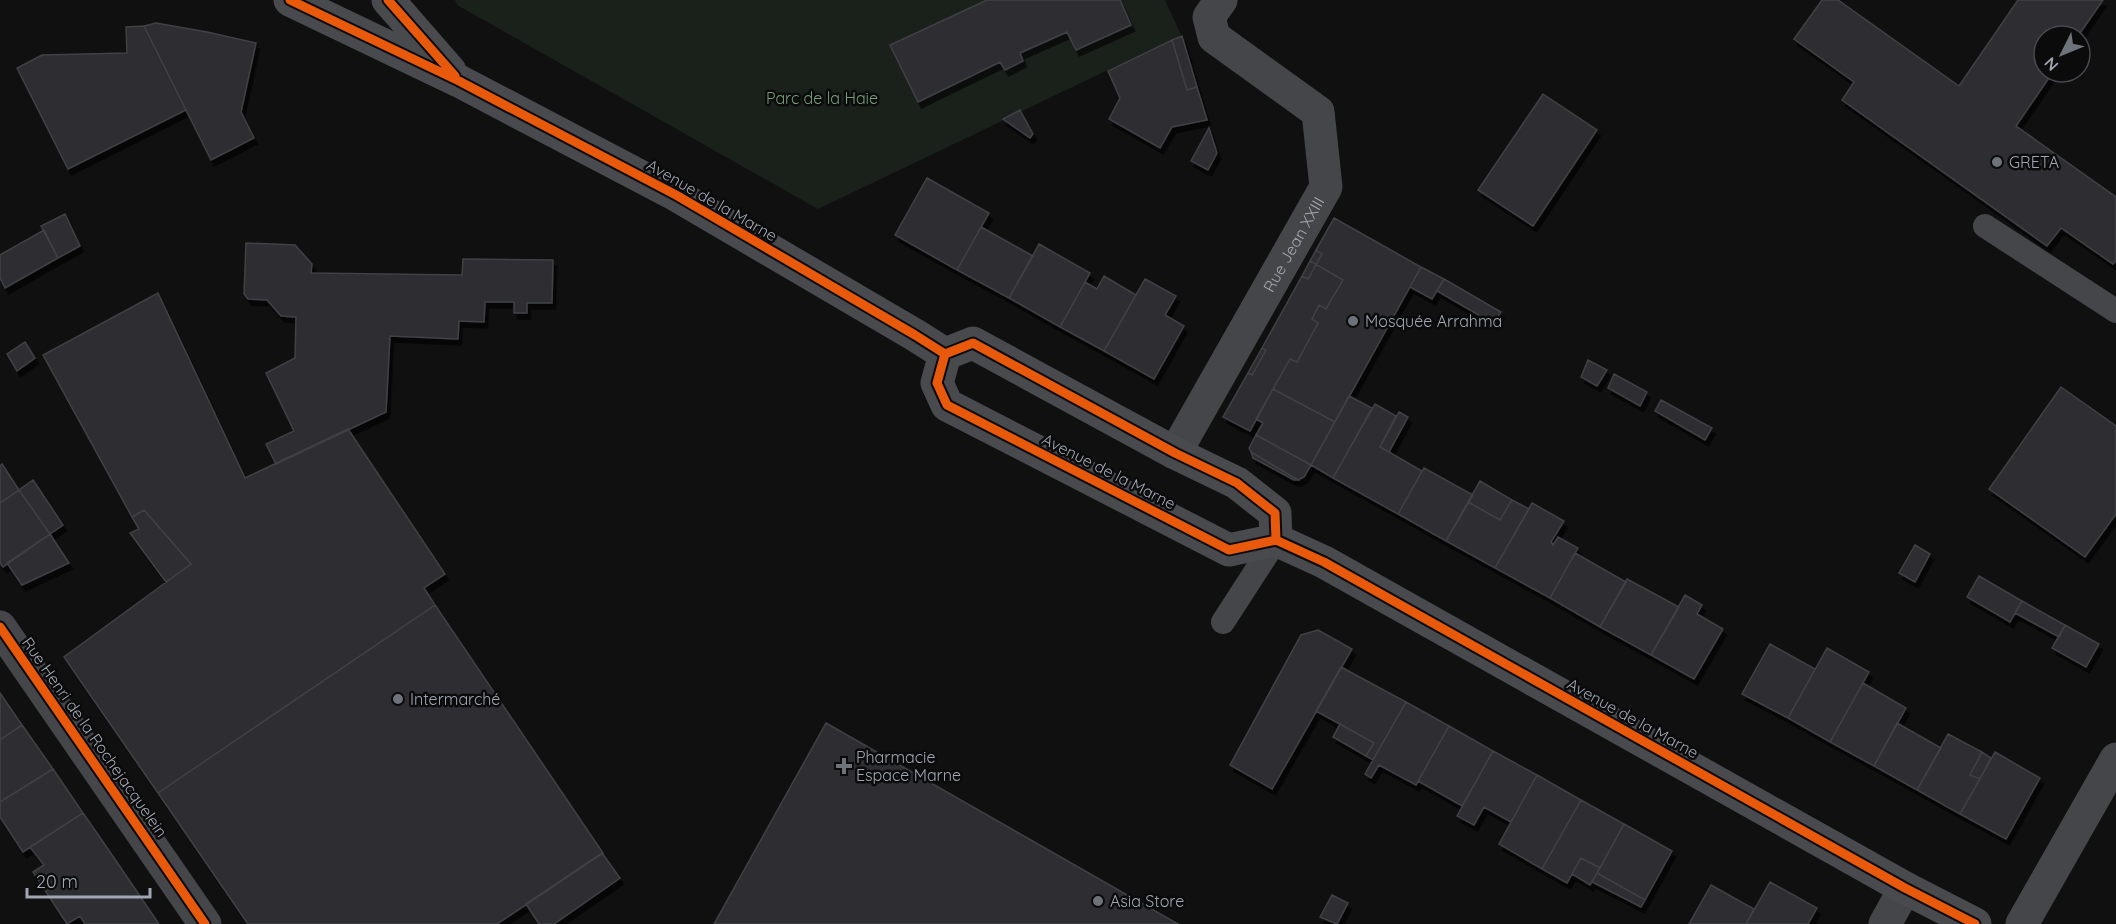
<svg xmlns="http://www.w3.org/2000/svg" width="2116" height="924" font-family="Quicksand,sans-serif">
<style>
.green{fill:#1a211b}
.building{fill:#2e2e30;stroke:#3f4145;stroke-width:1.5;filter:url(#shadow)}
.lines{fill:none;stroke-linecap:round;stroke-linejoin:round}
.service{stroke:#45464a;stroke-width:24}
.minor{stroke:#45464a;stroke-width:33}
.tertiary{stroke:#45464a;stroke-width:33}
.secondary{stroke:#494a4e;stroke-width:33}
.cycleway-casing{stroke:#0b0b0c;stroke-width:13}
.cycleway{stroke:#e8590c;stroke-width:9}
.poi-dot{fill:#6e727a;stroke:#0b0b0c;stroke-width:2}
.labels{text-anchor:middle;stroke-width:5;stroke-linejoin:round;paint-order:stroke}
.park-label{font-size:16px;fill:#75a076;stroke:#0b0b0c}
.poi-label{font-size:16px;fill:#a0a7b3;stroke:#0b0b0c;text-anchor:start}
.street-label{font-size:16px;fill:#a0a7b3;stroke:#0b0b0c}
</style>
<defs>
<filter id="shadow"><feDropShadow dx="3.5" dy="6" stdDeviation="0" flood-color="#0009"/></filter>
</defs>
<rect width="100%" height="100%" fill="#101011"/>
<path class="green" d="M455,0h710l16,35 -363,174 -361,-204z"/>
<path class="building" d="M987,0h133l11,25 -55,25 -9,-18 -47,21 3,8 -18,9 -5,-8 -82,40 -28,-57z
M1822,0h16l121,86 59,-86h85l-25,36h-34v36h9l-37,54 100,71v64l-3,3 -52,-36 -14,18 -205,-146 12,-18 -60,-43z
M156,23l51,9 49,11 -15,69 13,26 -43,22 -67,-134z
M144,26l42,84 -118,59 -51,-101 25,-13 85,-2 -1,-26z
M1182,36l15,51 -10,3 -15,-50z
M1172,40l15,50 10,-3 10,33 -35,7 -12,21 -51,-29 11,-21 -12,-27z
M1543,94l54,36 -64,96 -55,-36z
M1020,110l13,24 -3,4 -27,-19z
M1209,128l8,25 -9,17 -17,-9z
M927,178l62,35 -32,57 -62,-35z
M65,214l15,32 -22,12 -17,-32z
M1334,218l87,49 -86,155 -62,-33 17,-30 7,3 21,-39 -6,-4 7,-14 7,4 17,-29 -33,-19z
M1334,218l87,49 -86,155 -62,-33 -23,42 -27,-14 25,-44 4,2 14,-25 -4,-2 40,-72 6,3 14,-25 -6,-4z
M981,227l52,29 -24,42 -52,-28z
M44,230l14,28 -53,30 -5,-10v-23z
M246,243l49,2 17,19 -1,9 151,2 1,-16 90,1 -1,43h-25v10h-13v-11h-29l-1,20 -25,-1 -1,18 -68,-3 -4,76 -110,52 -10,-20 28,-13 -28,-58 29,-15 1,-41 -15,-1 -14,-16 -19,-1 -4,-5z
M1039,244l51,29 -30,54 -51,-29z
M1316,250l6,4 -14,25 -6,-3z
M1421,267l23,12 -12,20 -22,-12z
M1104,276l32,19 -32,56 -44,-24 25,-45 12,7z
M1145,279l31,17 -11,19 19,11 -30,53 -50,-28z
M1444,279l57,33 -7,12 -57,-33z
M158,293l87,185 103,-49 97,145 -21,14 11,17 -277,188 -94,-136 127,-93 -47,-54 -12,7 -89,-162z
M25,342l10,16 -18,13 -10,-17z
M1262,348l4,2 -14,25 -4,-2z
M1588,360l19,10 -10,16 -16,-9z
M1614,374l33,18 -7,14 -32,-18z
M2061,387l55,39v88l-31,43 -96,-68z
M1273,389l62,33 -24,43 -55,-30 7,-12 -7,-4z
M1349,396l23,12 -39,70 -22,-13z
M1661,400l51,28 -7,12 -50,-29z
M1375,404l21,12 -16,31 42,24 -24,43 -65,-36z
M1399,412l9,5 -19,35 -9,-5z
M1256,435l55,30 -7,12 -6,3 -47,-28 -2,-4z
M1251,452l47,28h-4l-41,-22z
M2,464l17,26 -19,13v-37z
M1424,468l49,27 -27,46 -48,-27z
M33,480l30,45 -13,9 -31,-44z
M1480,481l32,19 -12,20 -32,-18z
M19,490l31,44 -47,33 -3,-4v-60z
M1512,500l17,9 -34,59 -49,-27 22,-39 32,18z
M1532,503l32,18 -13,21 2,3 5,-8 20,11 -28,50 -55,-30z
M144,510l47,54 -25,18 -36,-49 9,-4 -7,-12z
M50,534l19,29 -47,22 -15,-22z
M1915,545l15,9 -15,28 -16,-9z
M1575,553l51,29 -26,45 -50,-29z
M1979,576l43,25 -12,21 -43,-25z
M1627,579l52,28 -28,48 -51,-28z
M1685,595l17,10 -5,9 26,15 -29,50 -43,-24z
M2022,601l43,24 -6,12 -44,-24z
M435,605l168,248 -106,71h-249l-90,-131z
M2065,625l34,19 -13,23 -34,-19z
M1318,630l34,19 -80,140 -42,-24 71,-130z
M1770,644l45,25 -27,49 -46,-24z
M1827,648l42,24 -39,70 -42,-24z
M1341,667l65,35 -33,58 -7,-4 8,-13 -58,-32z
M1863,683l43,25 -32,58 -44,-24z
M0,693l22,32 -22,15z
M1406,702l43,24 -33,59 -37,-20 -8,13 -6,-4z
M826,723l352,201h-464z
M1897,723l44,25 -24,42 -43,-24z
M1340,724l34,19 -8,13 -33,-19z
M22,725l31,44 -53,33v-62z
M1449,726l44,25 -31,55 -44,-25z
M1948,734l34,18 -12,23 10,4 -20,35 -43,-24z
M1493,751l44,24 -26,47 -27,-15 -10,18 -17,-9z
M1982,752l9,6 -11,21 -10,-4z
M1995,752l45,26 -34,61 -46,-25z
M53,769l30,44 -60,39 -23,-35v-15z
M1537,775l44,25 -39,69 -43,-25z
M1581,800l43,24 -24,44 -19,-10 -14,25 -25,-14z
M83,813l27,39 49,72h-74l-5,-8 -13,8 -34,-52 11,-7 -14,-18z
M1624,824l48,27 -27,49 -48,-27z
M602,853l18,25 -66,46h-15l-13,-20z
M1581,858l19,10 -10,17 -18,-11z
M1597,873l48,27 -4,7 -49,-25z
M1770,882l47,26 -9,16h-62z
M1711,885l43,24 -8,15h-57z
M1332,895l16,8 -11,21 -17,-7z"/>
<g class="lines">
<path class="service" d="M1985,226l131,85
M1223,622l53,-82"/>
<g class="minor">
<path id="s1" d="M1175,453l151,-266 -8,-75 -104,-75 -5,-20 12,-17"/>
<path d="M0,627l205,297"/>
<path d="M1885,924l20,-36"/>
</g>
<path class="tertiary" d="M2022,924l94,-165"/>
<path class="secondary" d="M290,0l169,81 217,114 239,140 30,19
M388,0l62,71
M945,354l-8,29 10,22 282,145 47,-10 48,22 581,326 70,36
M945,354l28,-11 202,110 62,30 38,30 1,27"/>
<defs>
<path id="cycleway" d="M290,0l169,81 217,114 239,140 30,19
M388,0l67,76
M945,354l-8,29 10,22 282,145 47,-10 48,22 581,326 70,36
M945,354l28,-11 202,110 62,30 38,30 1,27
M0,627l205,297"/>
</defs>
<use href="#cycleway" class="cycleway-casing"/>
<use href="#cycleway" class="cycleway"/>
</g>
<g class="poi-dot">
<circle cx="1997" cy="162" r="6"/>
<circle cx="1353" cy="321" r="6"/>
<circle cx="398" cy="699" r="6"/>
<path d="M841 757h6v6h6v6h-6v6h-6v-6h-6v-6h6z"/>
<circle cx="1098" cy="901" r="6"/>
</g>
<g class="labels">
<g class="park-label">
<text x="822" y="104">Parc de la Haie</text>
</g>
<g class="poi-label">
<text x="2009" y="168">GRETA</text>
<text x="1365" y="327">Mosquée Arrahma</text>
<text x="410" y="705">Intermarché</text>
<text x="856" y="763">Pharmacie<tspan x="856" dy="18">Espace Marne</tspan></text>
<text x="1110" y="907">Asia Store</text>
</g>
<g class="street-label">
<text transform="translate(712 200) rotate(30)" y="6">Avenue de la Marne</text>
<text dy="6" stroke="none"><textPath href="#s1" startOffset="240">Rue Jean XXIII</textPath></text>
<text transform="translate(1109 471) rotate(27)" y="6">Avenue de la Marne</text>
<text transform="translate(1633 718) rotate(29)" y="6">Avenue de la Marne</text>
<text transform="translate(95 737) rotate(55)" y="6">Rue Henri de la Rochejacquelein</text>
</g>
</g>
<g transform="translate(2062 54) rotate(227)"><circle r="28" fill="#0b0b0c" stroke="#47494f" stroke-width="1.5"/>
<path d="M0-4.5L10 22L0 15L-10 22Z" fill="#6e727a"/>
<text y="-9" font-size="16" font-weight="bold" text-anchor="middle" fill="#a0a7b3">N</text>
</g>
<path d="M27 888v9h123v-9" fill="none" stroke="#a0a7b3" stroke-width="3"/>
<text x="36" y="888" font-size="18" fill="#a0a7b3" stroke="#0b0b0c" stroke-width="4.5" paint-order="stroke">20 m</text>
</svg>
